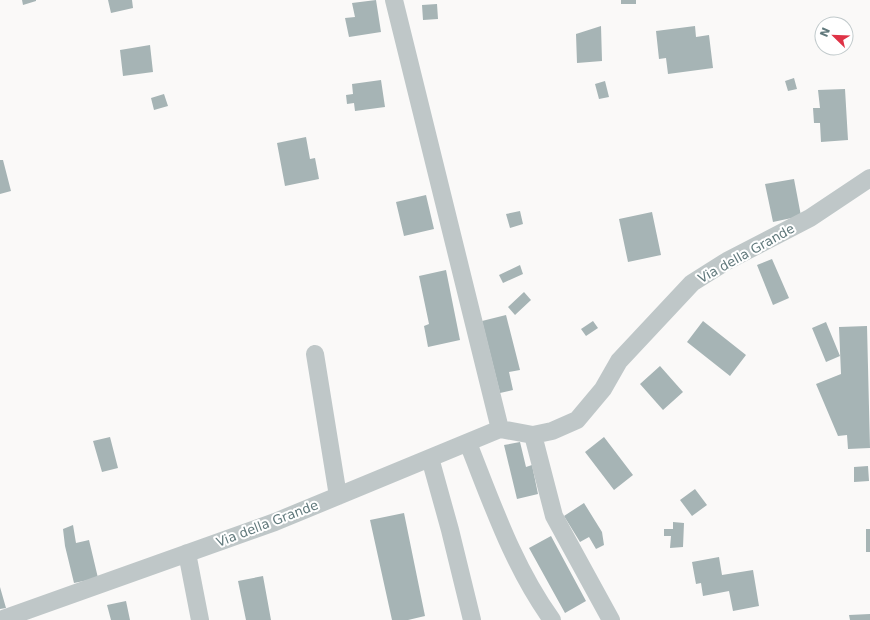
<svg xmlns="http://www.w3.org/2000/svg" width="870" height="620" font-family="'DejaVu Sans',sans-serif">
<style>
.building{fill:#a6b4b5}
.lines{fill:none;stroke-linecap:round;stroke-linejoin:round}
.minor{stroke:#bfc7c8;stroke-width:18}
.labels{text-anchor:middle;stroke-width:4;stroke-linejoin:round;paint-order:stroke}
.street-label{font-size:13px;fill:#61797c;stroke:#fff}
</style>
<rect width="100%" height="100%" fill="#faf9f8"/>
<path class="building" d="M22,0h14v1l-13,4z
M108,0h24l1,8 -22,5z
M376,0l5,32 -32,5 -4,-19 10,-1 -3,-14z
M621,0h15v4h-15z
M437,4l1,15 -15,1 -1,-15z
M601,26l1,35 -25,2 -1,-29z
M695,26l1,11 13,-2 4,33 -45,6 -2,-16 -7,1 -3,-28z
M150,45l3,27 -30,4 -3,-26z
M794,78l3,11 -9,2 -3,-10z
M381,80l4,27 -30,4 -1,-8 -7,1 -1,-9 7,-1 -1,-10z
M605,81l4,16 -10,2 -4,-15z
M845,89l3,51 -27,2 -1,-19h-6l-1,-15h7l-2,-18z
M164,94l4,12 -14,4 -3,-12z
M306,137l4,22 5,-1 4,21 -34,7 -8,-43z
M0,160h3l8,31 -11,3z
M794,179l7,37 -28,6 -8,-38z
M426,195l8,34 -30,7 -8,-34z
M520,211l3,13 -13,4 -4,-14z
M652,212l9,43 -33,7 -9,-43z
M772,259l17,39 -16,7 -16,-40z
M520,265l3,9 -20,9 -4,-8z
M446,270l14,70 -32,7 -4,-21 5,-2 -10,-48z
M524,292l7,8 -16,15 -7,-8z
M506,315l14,55 -11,2 4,18 -13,3 -18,-72z
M593,321l5,7 -12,8 -5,-7z
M703,321l43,34 -16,21 -43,-34z
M826,322l14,34 -14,6 -14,-34z
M867,326l3,122 -22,1 -1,-14 -9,1 -22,-52 25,-10 -2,-47z
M660,366l23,26 -20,18 -23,-26z
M110,437l8,31 -16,4 -9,-31z
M604,437l29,38 -19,15 -29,-38z
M520,442l6,25 6,-2 6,29 -21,5 -13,-54z
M868,466l1,15 -15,1v-15z
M695,489l12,16 -15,11 -12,-16z
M584,503l18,29 2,13 -8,4 -7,-12 -9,5 -16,-26z
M404,513l21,103 -17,4h-16l-22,-100z
M673,522l11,1 -1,24 -13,1 1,-12h-7v-7h9z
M73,525l3,18 13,-3 9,38 -24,5 -9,-37 -2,-17z
M866,529h4v23h-4z
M551,536l35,65 -21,12 -36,-65z
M719,557l3,18 31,-5 6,36 -26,5 -4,-20 -26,5 -2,-13 -5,1 -4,-22z
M263,576l8,44h-25l-8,-39z
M0,587l6,21 -6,1z
M126,601l4,19h-19l-4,-15z
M870,614v6h-20l-1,-5z"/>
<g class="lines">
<path class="minor" d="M394,0l106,429
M315,354l23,142
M533,435l21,81 57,104
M468,443c24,60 45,123 84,177
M430,458l20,72 22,90
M187,553l13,67
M0,620l275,-98 225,-93 33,6 19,-4 25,-11 26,-31 16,-28 73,-78 35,-22 83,-43 60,-40"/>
</g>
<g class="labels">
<g class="street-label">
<text transform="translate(746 253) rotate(-29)" y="5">Via della Grande</text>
<text transform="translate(267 523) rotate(-21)" y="5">Via della Grande</text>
</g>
</g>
<g transform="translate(834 36) rotate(293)"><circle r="19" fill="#ffffff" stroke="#c0c9cb"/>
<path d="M0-3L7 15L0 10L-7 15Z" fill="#df3347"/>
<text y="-6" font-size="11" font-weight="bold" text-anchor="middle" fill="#61797c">N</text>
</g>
</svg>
